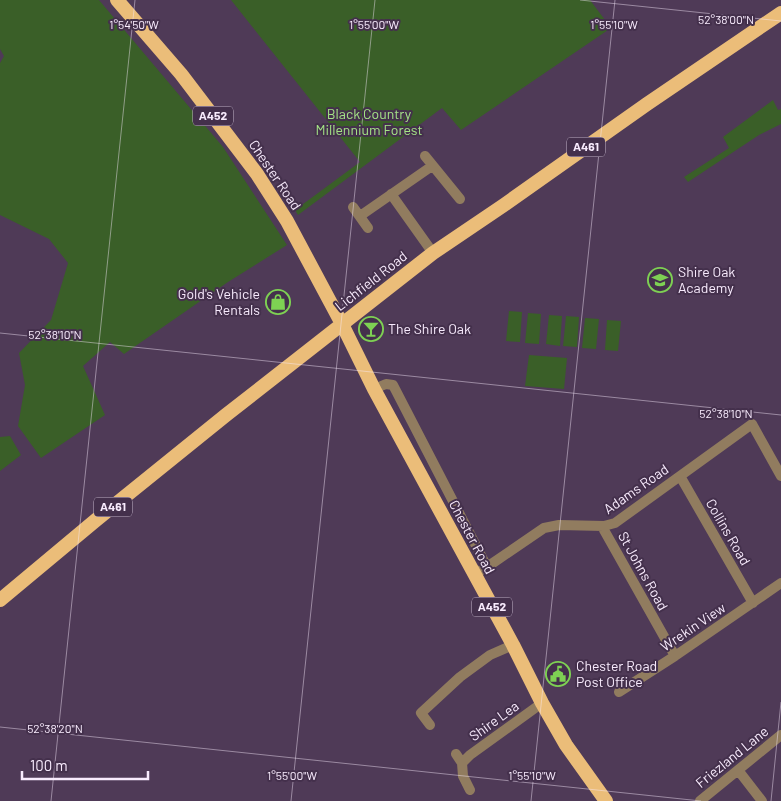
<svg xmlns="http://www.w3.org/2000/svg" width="781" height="801" font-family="Barlow,sans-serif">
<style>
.green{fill:#3a5f28}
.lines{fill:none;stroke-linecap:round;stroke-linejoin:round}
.minor{stroke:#917c5f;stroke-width:10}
.trunk{stroke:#ebbd79;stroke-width:14}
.ticks{fill:none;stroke:#f8ebfd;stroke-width:1;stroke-opacity:0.45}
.labels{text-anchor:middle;stroke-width:4;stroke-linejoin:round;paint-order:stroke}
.shield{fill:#44304c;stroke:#c2b3c8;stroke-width:1}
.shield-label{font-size:12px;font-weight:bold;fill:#f8ebfd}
.park-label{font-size:14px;fill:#a4e386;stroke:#44304c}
.street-label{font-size:14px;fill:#f8ebfd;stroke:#44304c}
.poi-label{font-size:14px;fill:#f8ebfd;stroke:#44304c;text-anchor:start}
.ticks-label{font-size:12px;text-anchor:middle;fill:#f8ebfd;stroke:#44304c;stroke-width:4;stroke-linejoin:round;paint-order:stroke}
</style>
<rect width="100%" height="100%" fill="#4f3a57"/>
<path class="green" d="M0,0h99l124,147 64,98 -59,37 -104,72 -14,-12 -27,24 22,49 -64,43 -23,-32 7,-41 -6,-32 32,-33 17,-57 -19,-24 -49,-24v-152l4,-7 -4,-7z
M231,0h359l21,28 -150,102 -19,-22 -144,107 -3,-5 65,-48z
M773,100l5,10 3,-1v15l-22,11 -71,47 -4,-5 45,-29 -6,-11z
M509,311l13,1 -2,30 -14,-1z
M528,313l13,1 -2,30 -14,-1z
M549,315l13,1 -2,30 -14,-2z
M566,316l13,1 -2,30 -14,-1z
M585,318l14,1 -3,30 -14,-1z
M607,320l14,1 -3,30 -13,-1z
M529,355l38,3 -3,31 -39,-3z
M10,436l11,19 -21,16v-34z"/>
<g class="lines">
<path class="minor" d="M425,156l35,43
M391,194l42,59
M353,207l15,21
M360,216l72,-50
M374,389l12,-5 7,1 94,182
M680,476l73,127
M604,526v4l71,126
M474,574l13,-7 57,-39 15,-3 45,1 11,-3 137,-99 29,52
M619,692l56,-36 106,-73
M430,725l-9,-12 39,-36 30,-22 23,-10
M456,754l6,9 1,13 7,14
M462,763l8,-8 72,-52
M738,770l24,31
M700,801l81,-66"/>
<path class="trunk" d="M117,0l64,74 76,100 30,47 55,103 32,65 139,256 29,58 24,42 40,56
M0,600l96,-80 130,-105 207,-162 71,-48 143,-101 134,-91"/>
</g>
<path class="ticks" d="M580,0l201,21M0,333l781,82M0,727l701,74M51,801l84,-801M291,801l84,-801M531,801l84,-801M771,801l10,-99"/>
<defs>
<symbol id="school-ring" viewBox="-11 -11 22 22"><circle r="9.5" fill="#44304c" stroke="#7ed153" stroke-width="1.5"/><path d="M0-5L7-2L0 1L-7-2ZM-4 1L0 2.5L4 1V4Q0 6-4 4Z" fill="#7ed153"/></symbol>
<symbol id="shop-ring" viewBox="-11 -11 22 22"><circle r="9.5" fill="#44304c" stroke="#7ed153" stroke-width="1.5"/><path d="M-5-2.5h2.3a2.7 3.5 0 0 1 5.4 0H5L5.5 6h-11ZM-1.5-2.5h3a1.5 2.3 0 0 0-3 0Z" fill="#7ed153"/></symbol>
<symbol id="bar-ring" viewBox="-11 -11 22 22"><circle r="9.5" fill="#44304c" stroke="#7ed153" stroke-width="1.5"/><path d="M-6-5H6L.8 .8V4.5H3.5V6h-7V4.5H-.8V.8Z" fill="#7ed153"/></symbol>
<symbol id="civic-ring" viewBox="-11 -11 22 22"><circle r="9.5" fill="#44304c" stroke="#7ed153" stroke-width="1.5"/><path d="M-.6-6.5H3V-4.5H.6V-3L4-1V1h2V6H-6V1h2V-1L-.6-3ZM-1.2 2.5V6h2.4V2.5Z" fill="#7ed153"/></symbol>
</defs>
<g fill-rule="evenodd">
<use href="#school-ring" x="646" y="266" width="28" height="28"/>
<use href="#shop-ring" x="264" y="288" width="28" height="28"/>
<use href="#bar-ring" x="357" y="315" width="28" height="28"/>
<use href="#civic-ring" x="544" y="660" width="28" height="28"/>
</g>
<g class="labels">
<g class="shield">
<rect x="193" y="106.5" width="40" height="19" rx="4"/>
<rect x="567" y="137.5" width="38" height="19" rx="4"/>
<rect x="94" y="497.5" width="38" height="19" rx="4"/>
<rect x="472" y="597.5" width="40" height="19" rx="4"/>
</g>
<g class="shield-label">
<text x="213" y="120">A452</text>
<text x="586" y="151">A461</text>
<text x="113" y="511">A461</text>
<text x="492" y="611">A452</text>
</g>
<g class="park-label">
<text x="369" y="119">Black Country<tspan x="369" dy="16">Millennium Forest</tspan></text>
</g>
<g class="street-label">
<text transform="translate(275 175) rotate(56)" y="5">Chester Road</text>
<text transform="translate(371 281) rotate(-38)" y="5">Lichfield Road</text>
<text transform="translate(636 489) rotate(-35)" y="5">Adams Road</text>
<text transform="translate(728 532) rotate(60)" y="5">Collins Road</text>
<text transform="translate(472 537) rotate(62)" y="5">Chester Road</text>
<text transform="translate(643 571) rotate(61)" y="5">St Johns Road</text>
<text transform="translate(693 627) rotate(-34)" y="5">Wrekin View</text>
<text transform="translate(494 721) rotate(-36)" y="5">Shire Lea</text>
<text transform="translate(732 757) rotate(-39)" y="5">Friezland Lane</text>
</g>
<g class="poi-label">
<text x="678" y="277">Shire Oak<tspan x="678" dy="16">Academy</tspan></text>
<text x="260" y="299" text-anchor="end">Gold's Vehicle<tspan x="260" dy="16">Rentals</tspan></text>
<text x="388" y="334">The Shire Oak</text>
<text x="576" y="671">Chester Road<tspan x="576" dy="16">Post Office</tspan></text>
</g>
</g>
<g class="ticks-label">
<text x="726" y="24">52°38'00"N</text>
<text x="134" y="29">1°54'50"W</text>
<text x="374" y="29">1°55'00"W</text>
<text x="614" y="29">1°55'10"W</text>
<text x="55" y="339">52°38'10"N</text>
<text x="726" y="418">52°38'10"N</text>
<text x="55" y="733">52°38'20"N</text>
<text x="292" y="780">1°55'00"W</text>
<text x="532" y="780">1°55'10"W</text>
</g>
<path d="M22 771v8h126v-8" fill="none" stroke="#f8ebfd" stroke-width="2.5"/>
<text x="30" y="771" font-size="15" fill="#f8ebfd" stroke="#44304c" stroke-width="4" paint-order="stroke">100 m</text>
</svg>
